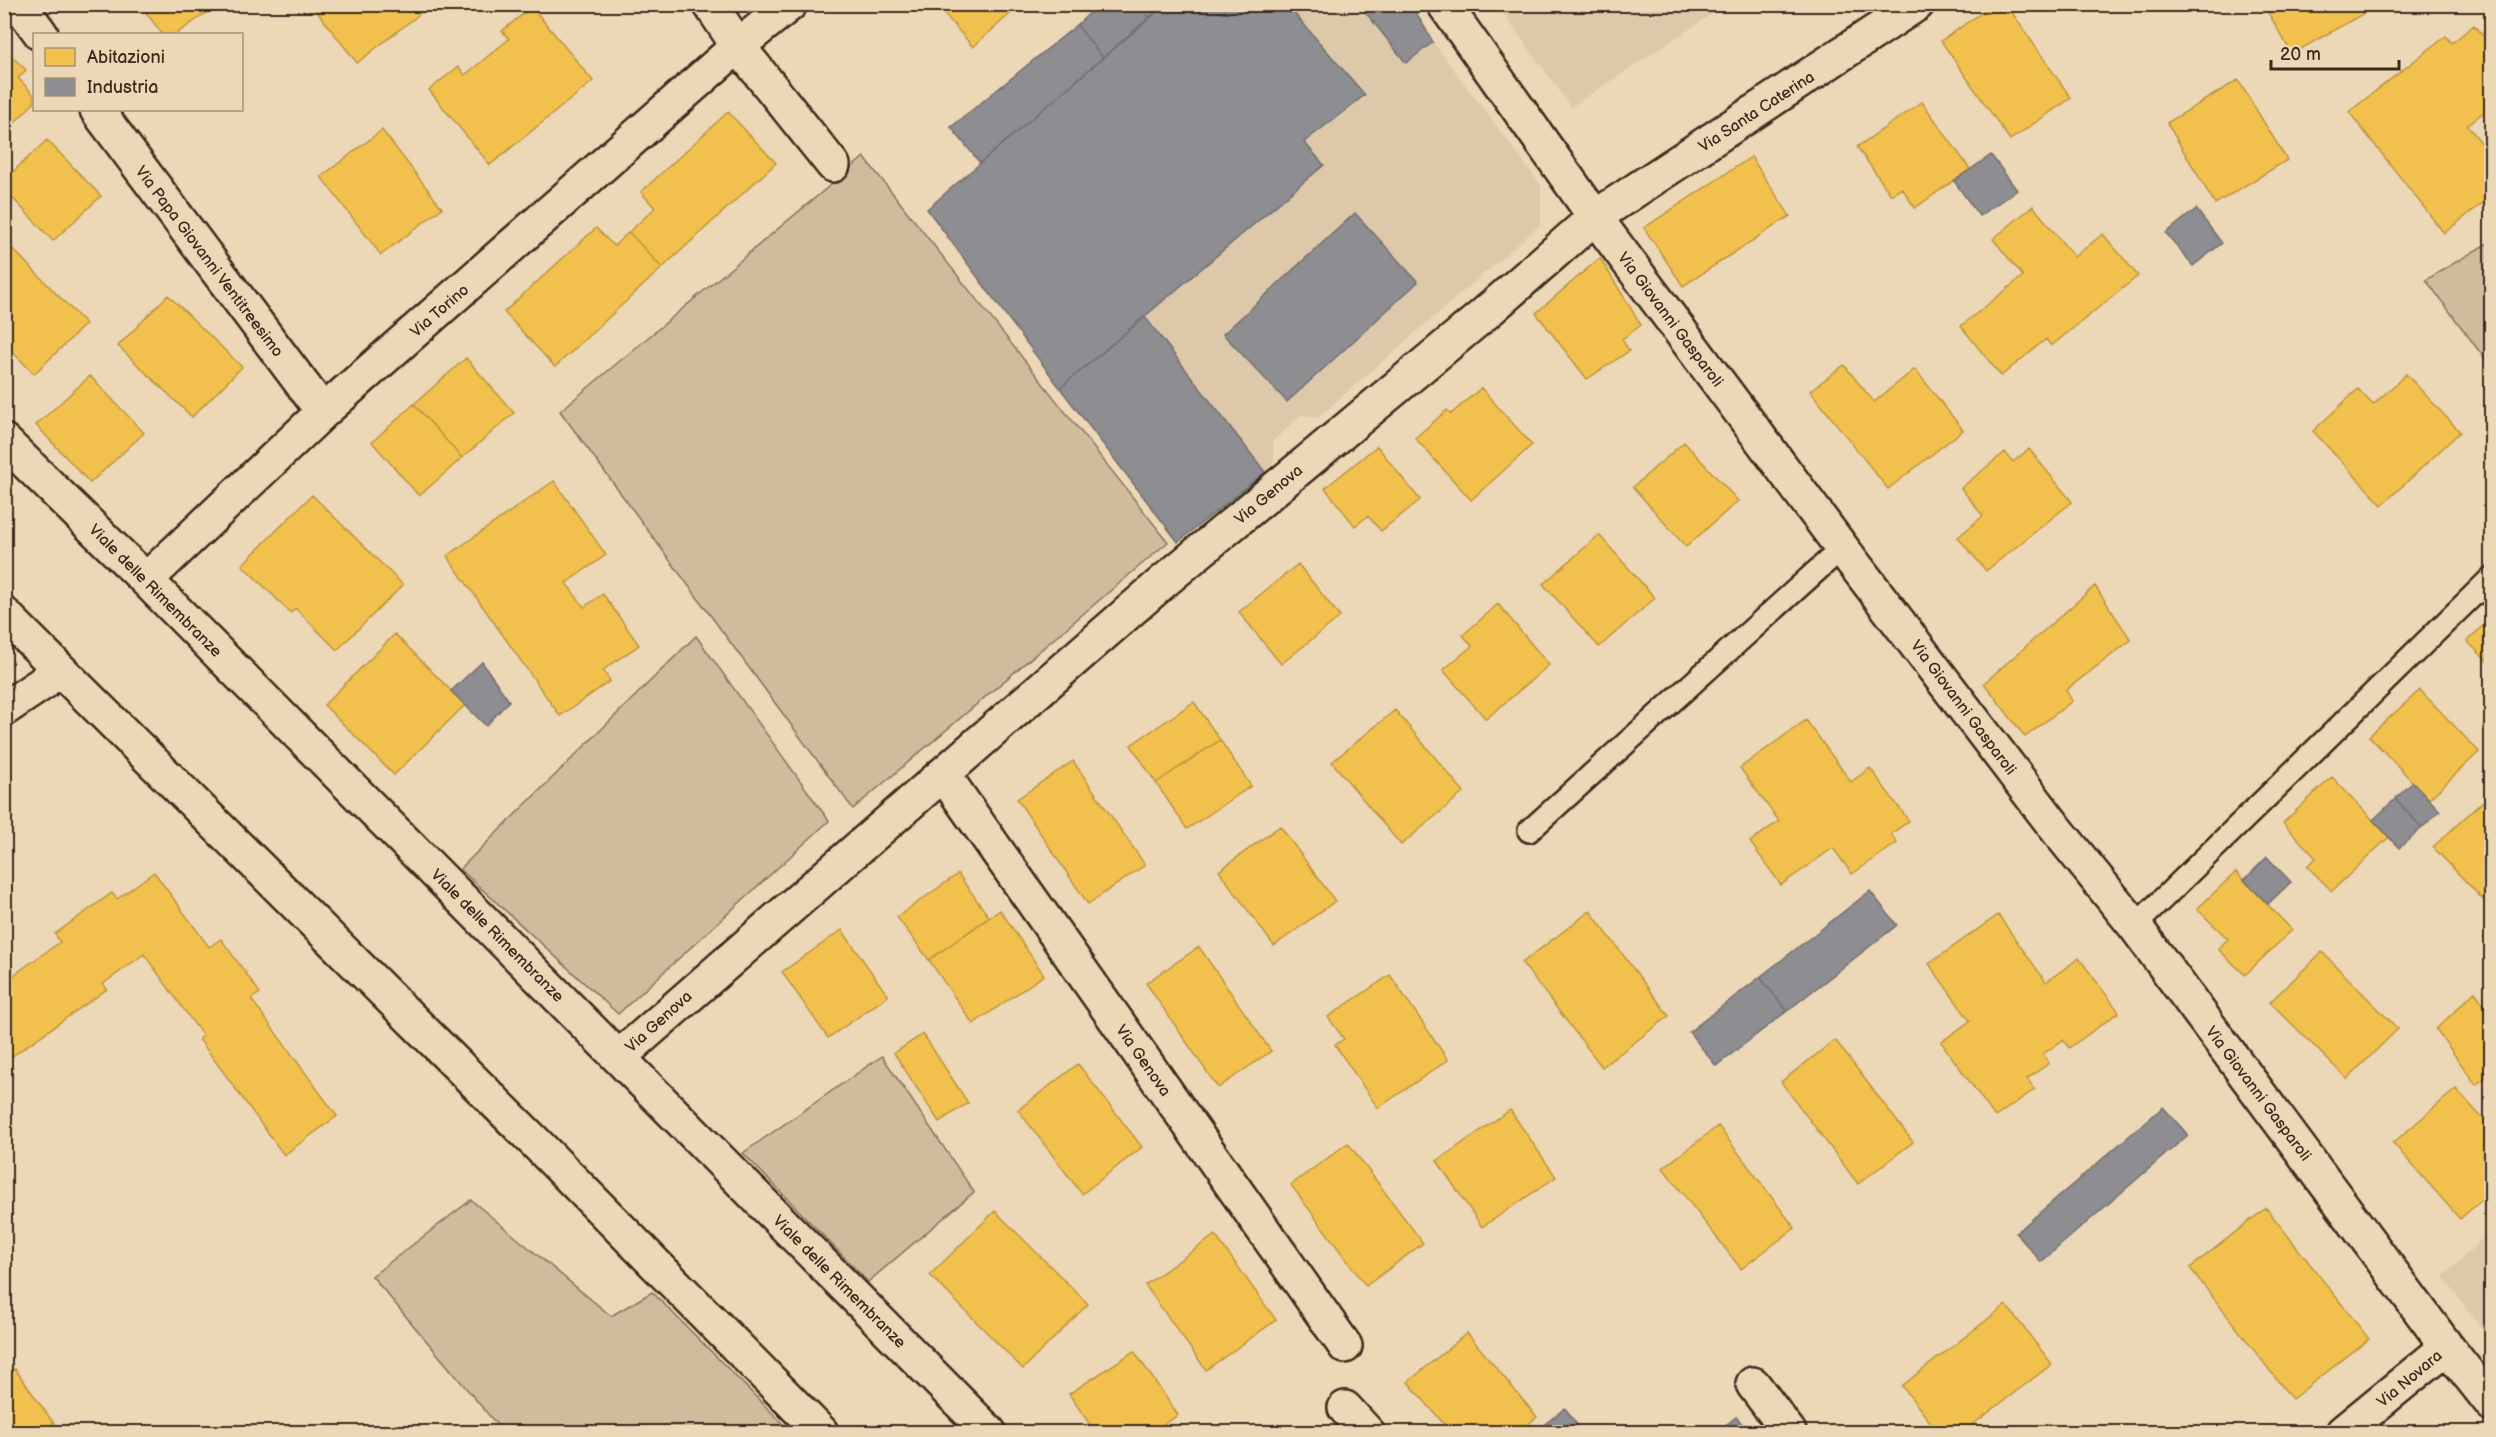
<svg xmlns="http://www.w3.org/2000/svg" width="2496" height="1437" font-family="'Balsamiq Sans',sans-serif">
<style>
.built{fill:#ddc8a9}
.green{fill:#d0bb9d;stroke:#86725e;stroke-width:1.5}
.homes{fill:#f2c14e;stroke:#bb9440;stroke-width:1.5}
.industry{fill:#8d8d92;stroke:#746f6f;stroke-width:1.5}
.lines{fill:none;stroke-linecap:round;stroke-linejoin:round}
.service-casing{stroke:#3b2a1e;stroke-width:26}
.minor-casing{stroke:#3b2a1e;stroke-width:38}
.service{stroke:#ecd7b6;stroke-width:21}
.minor{stroke:#ecd7b6;stroke-width:33}
.labels{text-anchor:middle;stroke-width:6;stroke-linejoin:round;paint-order:stroke}
.street-label{font-size:16px;fill:#3b2a1e;stroke:#ecd7b6}
</style>
<rect width="100%" height="100%" fill="#ecd7b6"/>
<filter id="ink" filterUnits="userSpaceOnUse"><feTurbulence type="fractalNoise" baseFrequency=".0167" numOctaves="2"/><feDisplacementMap in="SourceGraphic" scale="12" xChannelSelector="R" yChannelSelector="G"/><feConvolveMatrix kernelMatrix="1 2 1 2 8 2 1 2 1" color-interpolation-filters="sRGB"/></filter>
<g filter="url(#ink)">
<path class="built" d="M1165,4l246,1 22,37 108,143v39l-224,194 -15,-4 -29,27 1,21 -9,10 -87,70 -251,-333z
M1497,5h229l-155,102z
M2491,1230v111l-48,-64z"/>
<path class="green" d="M864,157l304,385 -315,267 -293,-398z
M2491,241v126l-65,-87z
M696,636l133,185 -211,193 -158,-145z
M882,1056l92,136 -106,90 -125,-129z
M471,1200l140,116 41,-24 139,140h-288l-131,-156z"/>
<path class="homes" d="M140,4h79l-43,30h-14z
M311,4h121l-75,59z
M936,4h85l-48,43z
M1994,4h12l65,94 -61,42 -69,-99z
M2263,4h99l4,8 -74,42z
M532,7l61,74 -103,84 -61,-75 29,-23 7,8 44,-36 -7,-8z
M2474,25l18,21v60l-25,19 25,31v40l-48,37 -95,-121 97,-76 6,7z
M4,49l22,21 -8,8 16,17v8l-30,30z
M2238,80l49,80 -72,44 -48,-81z
M1922,102l48,67 -55,39 -13,-20 -11,7 -34,-48z
M728,112l48,51 -114,105 -33,-36 26,-24 -14,-16z
M382,130l60,78 -61,47 -60,-78z
M47,140l54,56 -48,45 -49,-52v-9z
M1751,157l39,59 -107,70 -39,-58z
M2033,206l41,51 29,-23 35,42 -87,70 -5,-7 -45,37 -40,-50 62,-50 -30,-37z
M596,228l18,18 15,-14 33,36 -107,99 -51,-55z
M4,240l82,84 -52,50 -30,-31z
M1600,258l41,67 -19,14 7,12 -42,28 -51,-66z
M168,295l74,72 -50,50 -74,-71z
M466,358l48,55 -52,45 -48,-54z
M1844,365l30,37 41,-33 48,61 -75,59 -78,-98z
M2406,374l54,58 -78,73 -69,-74 45,-42 15,16z
M90,376l54,57 -54,50 -54,-58z
M1481,388l51,57 -61,55 -56,-62 32,-28 4,4z
M414,404l48,54 -43,38 -47,-54z
M1684,442l54,59 -52,46 -53,-60z
M1377,446l43,54 -39,31 -13,-15 -13,10 -30,-38z
M2029,449l43,53 -86,69 -28,-34 25,-21 -22,-28 44,-36 8,10z
M554,481l52,74 -40,28 18,24 19,-13 36,51 -36,25 7,11 -50,35 -113,-160z
M312,495l91,90 -66,65 -42,-42 -4,5 -49,-48z
M1599,535l56,63 -56,49 -56,-63z
M1298,564l42,53 -59,47 -42,-52z
M2095,586l36,54 -65,50 6,11 -47,36 -41,-54z
M1498,604l51,61 -63,54 -43,-49 29,-24 -9,-11z
M2492,617v49l-25,-25z
M395,634l70,71 -71,70 -70,-70z
M2420,690l59,62 -50,47 -60,-63z
M1194,702l26,38 -64,43 -25,-38z
M1395,710l69,82 -63,53 -69,-83z
M1806,720l45,62 19,-14 39,53 -18,13 6,9 -45,31 -19,-26 -52,37 -31,-43 29,-21 -39,-53z
M1220,740l31,46 -64,43 -31,-46z
M1073,761l72,104 -57,39 -71,-105z
M2332,777l57,60 -57,54 -25,-25 9,-8 -33,-35z
M2492,793v116l-59,-62z
M1280,826l55,75 -61,45 -55,-75z
M154,872l55,75 12,-8 39,54 -9,6 86,117 -53,39 -85,-116 4,-3 -59,-82 -41,30 4,5 -103,73v-80l56,-40 -5,-8 57,-41 5,6z
M2236,872l56,58 -47,45 -27,-26 10,-10 -31,-30z
M958,874l31,43 -60,43 -32,-43z
M1000,910l44,65 -71,49 -44,-64z
M1590,911l79,105 -67,51 -80,-104z
M1998,915l48,67 33,-24 40,54 -50,36 -6,-8 -20,14 6,9 -22,16 8,10 -40,28 -54,-75 29,-21 -41,-57z
M842,930l46,66 -60,42 -46,-66z
M1199,947l72,104 -53,37 -72,-105z
M2322,952l76,77 -51,50 -77,-77z
M1390,975l58,85 -70,48 -43,-63 9,-6 -16,-22z
M2475,992l17,24v56l-16,13 -40,-56z
M923,1034l45,69 -29,19 -45,-69z
M1835,1040l78,102 -55,42 -77,-102z
M1078,1064l64,83 -60,47 -64,-84z
M2456,1089l36,40v62l-32,28 -67,-76z
M1510,1110l46,67 -74,50 -45,-66z
M1718,1126l77,102 -54,41 -78,-101z
M1348,1143l75,100 -57,43 -75,-101z
M2266,1208l103,131 -77,60 -102,-131z
M995,1211l93,93 -65,65 -93,-94z
M1215,1235l61,85 -70,50 -61,-85z
M2006,1305l46,59 -89,68h-25l-36,-46z
M1467,1333l70,84 -19,15h-67l-43,-50z
M1134,1351l44,64 -26,17h-26l-4,-5 -8,5h-19l-26,-38z
M15,1369l45,63h-56v-55z"/>
<path class="industry" d="M1099,4h40l11,14 -47,40 -26,-33z
M1139,4h26l-15,14z
M1165,4h121l79,91 -61,47 20,23 -264,223 -133,-179z
M1359,4h52l22,38 -27,21z
M1077,25l26,33 -123,105 -29,-36z
M1991,155l26,35 -38,26 -25,-35z
M2196,209l26,34 -29,23 -27,-33z
M1355,213l63,69 -131,120 -64,-68z
M1145,317l120,155 -87,70 -118,-154z
M482,662l27,39 -23,25 -35,-35z
M2413,782l27,29 -18,17 -27,-29z
M2395,799l27,29 -23,20 -26,-28z
M2267,857l24,25 -23,22 -24,-24z
M1870,891l27,34 -110,86 -27,-34z
M1760,977l27,34 -71,55 -27,-34z
M2163,1107l25,28 -147,127 -25,-29z
M1565,1408l17,24h-39l-3,-4z
M1736,1417l14,15h-33z"/>
<g class="lines">
<defs>
<path id="service" d="M1529,831l313,-283
M2135,926l357,-349"/>
<path id="minor" d="M19,4l22,30
M710,4l28,42 95,119
M1444,4l151,213 247,331 216,283 77,95 312,421 45,57
M97,110l226,302
M4,441l142,139 843,852
M146,580l177,-168 415,-366 52,-42
M4,614l530,527 287,291
M4,709l39,-26 13,-16
M943,774l402,572
M619,1057l544,-475 318,-265 114,-100 322,-213
M1753,1384l36,48
M1345,1408l22,24
M2343,1432l104,-85"/>
</defs>
<use href="#service" class="service-casing"/>
<use href="#minor" class="minor-casing"/>
<use href="#service" class="service"/>
<use href="#minor" class="minor"/>
</g>
</g>
<g class="labels">
<g class="street-label">
<text transform="translate(1756 111) rotate(-33)" y="6">Via Santa Caterina</text>
<text transform="translate(210 261) rotate(53)" y="6">Via Papa Giovanni Ventitreesimo</text>
<text transform="translate(439 310) rotate(-41)" y="6">Via Torino</text>
<text transform="translate(1671 319) rotate(53)" y="6">Via Giovanni Gasparoli</text>
<text transform="translate(1268 494) rotate(-40)" y="6">Via Genova</text>
<text transform="translate(156 590) rotate(45)" y="6">Viale delle Rimembranze</text>
<text transform="translate(1964 707) rotate(53)" y="6">Via Giovanni Gasparoli</text>
<text transform="translate(498 935) rotate(45)" y="6">Viale delle Rimembranze</text>
<text transform="translate(658 1021) rotate(-42)" y="6">Via Genova</text>
<text transform="translate(1144 1060) rotate(55)" y="6">Via Genova</text>
<text transform="translate(2259 1093) rotate(53)" y="6">Via Giovanni Gasparoli</text>
<text transform="translate(840 1281) rotate(45)" y="6">Viale delle Rimembranze</text>
<text transform="translate(2409 1378) rotate(-40)" y="6">Via Novara</text>
</g>
</g>
<rect width="2496" height="1437" fill="none" stroke="#ecd7b6" stroke-width="24"/>
<rect x="12" y="12" width="2472" height="1413" fill="none" stroke="#3b2a1e" stroke-width="2" filter="url(#ink)"/>
<rect x="33" y="33" width="210" height="78" fill="#ecd7b6" stroke="#a59279" stroke-width="1.5"/>
<rect x="45" y="48" width="30" height="18" fill="#f2c14e" stroke="#a59279" stroke-width="1.5"/>
<text x="87" y="63" font-size="18" fill="#3b2a1e">Abitazioni</text>
<rect x="45" y="78" width="30" height="18" fill="#8d8d92" stroke="#a59279" stroke-width="1.5"/>
<text x="87" y="93" font-size="18" fill="#3b2a1e">Industria</text>
<path d="M2271 60v9h128v-9" fill="none" stroke="#3b2a1e" stroke-width="3"/>
<text x="2280" y="60" font-size="18" fill="#3b2a1e" stroke="#ecd7b6" stroke-width="4.5" paint-order="stroke">20 m</text>
</svg>
